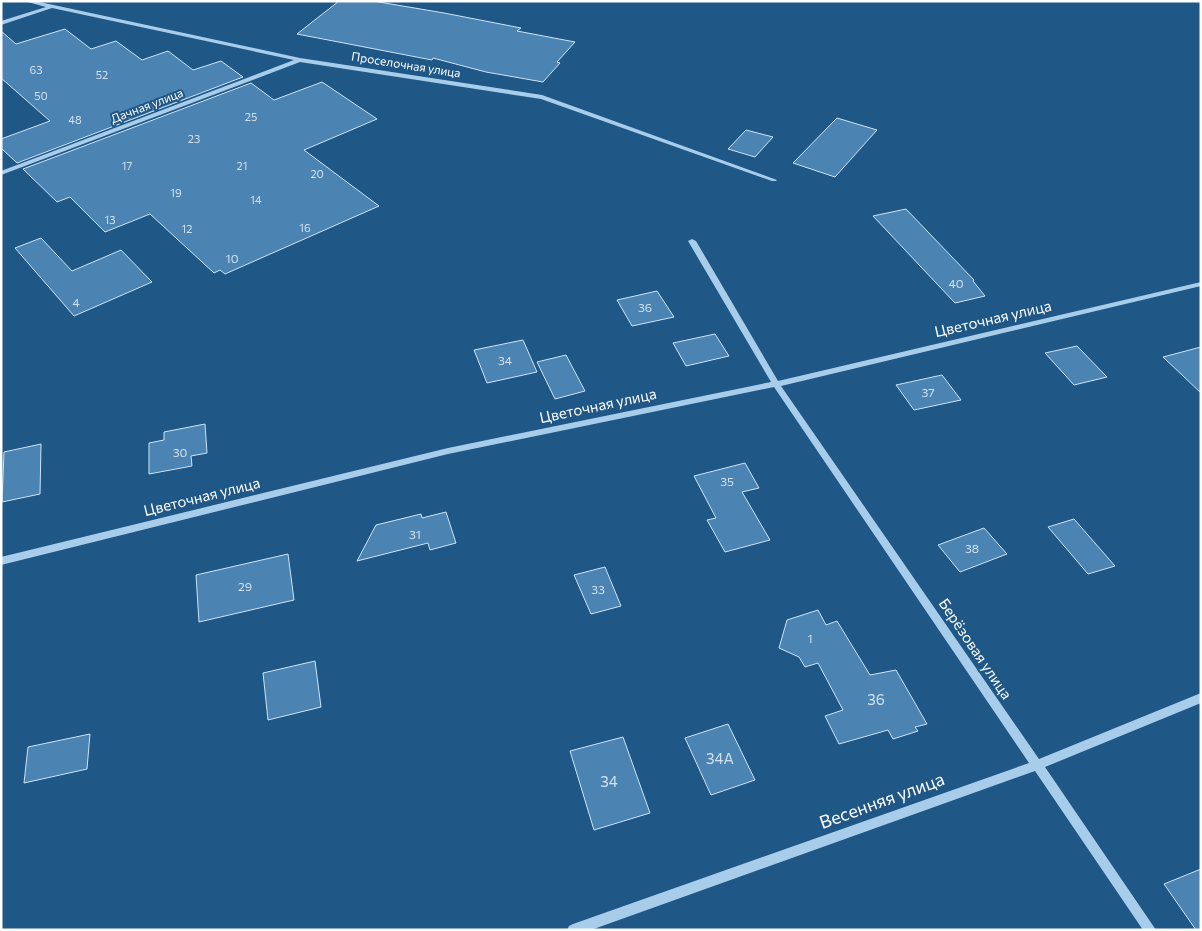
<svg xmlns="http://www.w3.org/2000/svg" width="1202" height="931" font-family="Commissioner,sans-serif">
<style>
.building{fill:#4b83b2;stroke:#cde5f8}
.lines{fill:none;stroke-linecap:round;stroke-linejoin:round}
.minor{fill:#a8cdeb;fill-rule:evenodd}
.labels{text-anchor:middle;stroke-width:4;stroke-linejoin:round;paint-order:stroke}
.far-number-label{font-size:11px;fill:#d2e0ec}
.far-street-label{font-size:12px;fill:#fff;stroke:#1f5787}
.number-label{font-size:12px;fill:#d2e0ec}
.street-label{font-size:15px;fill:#fff;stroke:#1f5787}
.near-number-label{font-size:15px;fill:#d2e0ec}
.near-street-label{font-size:18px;fill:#fff;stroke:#1f5787}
</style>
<rect width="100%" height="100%" fill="#1f5787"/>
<path class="building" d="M339,1h34l71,12 77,15 -4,3 58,11 -18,20 3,1 -17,19 -57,-10 -53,-14 -1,2 -135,-26z
M65,29l26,20 25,-8 26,19 26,-9 25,19 28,-9 22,16 -226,86 -16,-15v-9l49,-18 -49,-43v-47l15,13z
M322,82l55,37 -73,31 75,56 -154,68 -5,-4 -6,3 -64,-59 -45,18 -35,-35 -13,5 -34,-33 228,-86 23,17z
M837,118l40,12 -42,47 -42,-14z
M746,130l27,7 -18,20 -27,-8z
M906,209l68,71 -1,1 12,15 -30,7 -82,-87z
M41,238l31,33 49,-21 31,32 -78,34 -59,-68z
M657,291l17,26 -42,9 -15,-26z
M715,334l14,22 -43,10 -13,-23z
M523,340l14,32 -50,11 -13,-33z
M1077,346l30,31 -33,8 -29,-32z
M1201,347v46l-38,-36z
M566,355l19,36 -30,8 -18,-37z
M942,375l19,25 -47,10 -18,-25z
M205,424l2,29 -16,3 1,10 -43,8v-31l15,-3v-8z
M41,444l-1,50 -38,8 2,-50z
M745,463l14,25 -17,4 28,48 -45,12 -18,-32 9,-2 -22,-42z
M446,512l10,31 -26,7 -2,-7 -71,18 19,-36 45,-11 1,4z
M1074,519l41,47 -27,8 -40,-47z
M984,528l23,26 -47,18 -22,-27z
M288,554l6,46 -95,22 -3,-47z
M605,567l16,39 -30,8 -17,-39z
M818,610l8,15 11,-4 33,54 26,-5 31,54 -12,3 3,4 -25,8 -5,-9 -49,14 -14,-28 18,-6 -25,-47 -13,4 -6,-10 -20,-9 8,-28z
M315,661l6,46 -53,13 -5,-47z
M728,724l27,56 -44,15 -26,-57z
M90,734l-3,35 -63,14 4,-36z
M623,737l27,76 -56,17 -24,-79z
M1201,869v61h-5l-32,-46z"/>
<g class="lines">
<path class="minor" d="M24,1h11l265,57 242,37 235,85 -1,1h-4l-231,-82 -241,-37 -299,113v-4l293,-111 -242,-52 -51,17v-4l45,-14z
M692,239l4,2 82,140 423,-99v4l-420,100 258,373 162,-66v10l-156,64 111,163h-13l-108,-159 -444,159h-24l2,-4 4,-2 456,-161 -255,-376 -326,67 -447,111v-8l447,-109 323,-66 -83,-141z"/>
</g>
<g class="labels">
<g class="far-number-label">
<text x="36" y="74">63</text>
<text x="102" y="79">52</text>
<text x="41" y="100">50</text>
<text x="251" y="121">25</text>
<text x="75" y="124">48</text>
<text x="194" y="143">23</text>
<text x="127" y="170">17</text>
<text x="242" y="170">21</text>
<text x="317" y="178">20</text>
<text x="176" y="197">19</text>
<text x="256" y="204">14</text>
<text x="110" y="224">13</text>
<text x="305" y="232">16</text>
<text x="187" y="233">12</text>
</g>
<g class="far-street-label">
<text transform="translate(406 65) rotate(9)" y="4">Проселочная улица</text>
<text transform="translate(147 106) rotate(-21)" y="4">Дачная улица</text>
</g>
<g class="number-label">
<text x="232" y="263">10</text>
<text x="956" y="288">40</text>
<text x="76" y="307">4</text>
<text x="645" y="312">36</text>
<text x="505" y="365">34</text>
<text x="928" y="397">37</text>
<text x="180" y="457">30</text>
<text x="727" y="486">35</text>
<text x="415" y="539">31</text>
<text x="972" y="553">38</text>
<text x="245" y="591">29</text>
<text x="598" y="594">33</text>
<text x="810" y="643">1</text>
</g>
<g class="street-label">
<text transform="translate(993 319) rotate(-13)" y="5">Цветочная улица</text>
<text transform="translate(598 406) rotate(-12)" y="5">Цветочная улица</text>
<text transform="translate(202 497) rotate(-14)" y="5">Цветочная улица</text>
<text transform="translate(975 649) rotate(56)" y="5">Берёзовая улица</text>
</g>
<g class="near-number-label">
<text x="876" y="705">36</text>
<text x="720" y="764">34А</text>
<text x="609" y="787">34</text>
</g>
<g class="near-street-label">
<text transform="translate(882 801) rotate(-20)" y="6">Весенняя улица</text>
</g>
</g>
<rect width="1202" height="931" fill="none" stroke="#ffffff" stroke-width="5"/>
</svg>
